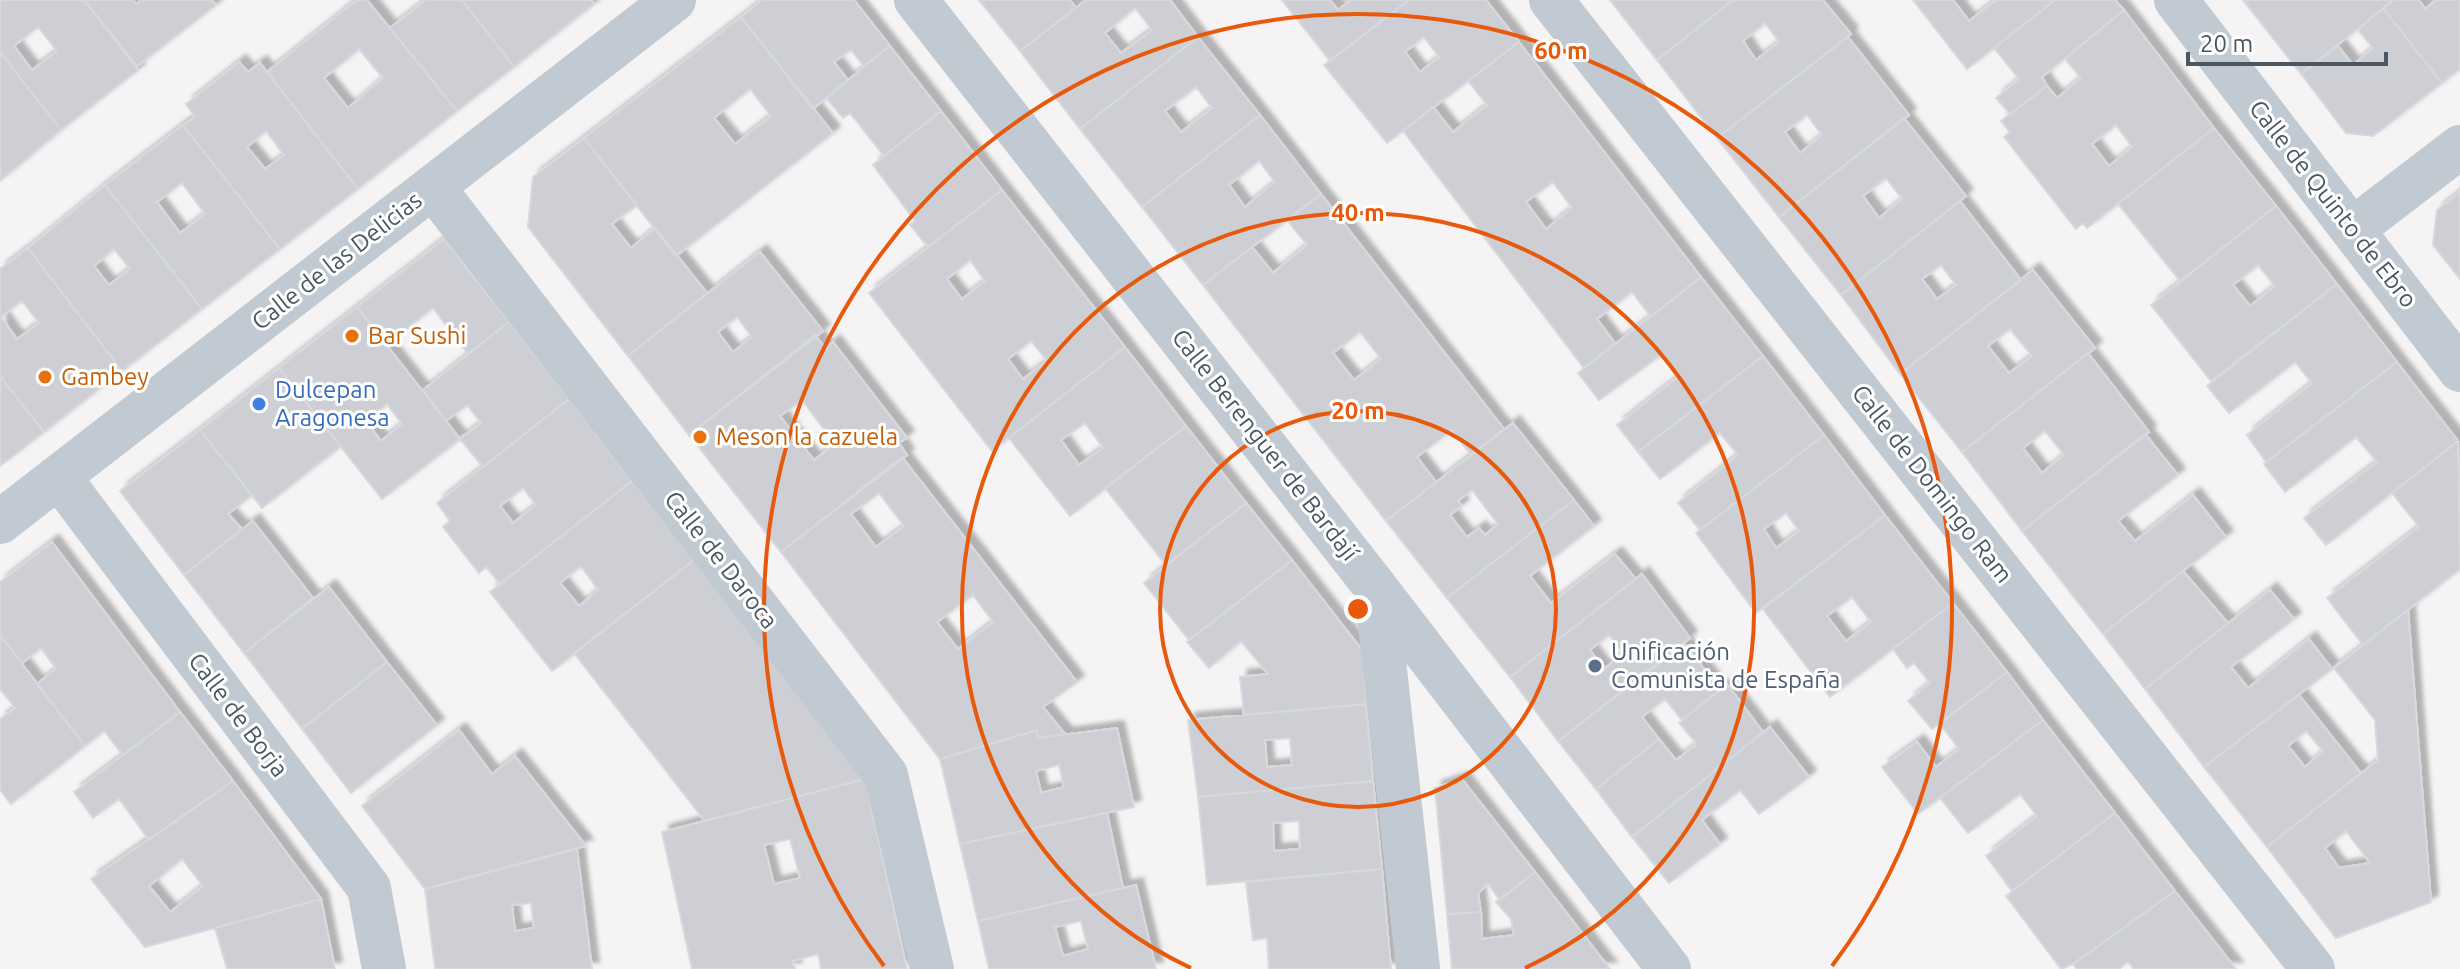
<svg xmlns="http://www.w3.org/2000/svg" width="2460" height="969" font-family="Ubuntu,sans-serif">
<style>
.building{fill:#cdcfd5;stroke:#d7d9de;stroke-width:2;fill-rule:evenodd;filter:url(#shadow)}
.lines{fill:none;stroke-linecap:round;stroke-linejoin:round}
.street{stroke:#c1cad2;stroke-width:44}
.ring{fill:none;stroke:#e8590c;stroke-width:4}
.food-dot{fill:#e8710a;stroke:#fff;stroke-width:3}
.shop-dot{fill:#3f7fe0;stroke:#fff;stroke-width:3}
.service-dot{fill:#5c6f8a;stroke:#fff;stroke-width:3}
.labels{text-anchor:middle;stroke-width:6;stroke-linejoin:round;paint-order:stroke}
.street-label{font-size:24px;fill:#4a5661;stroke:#fff}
.food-label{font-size:24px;fill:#c56008;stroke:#fff;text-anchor:start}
.shop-label{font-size:24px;fill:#366cbe;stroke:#fff;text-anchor:start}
.service-label{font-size:24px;fill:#4e5e75;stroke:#fff;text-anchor:start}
.centre{fill:#e8590c;stroke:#fff;stroke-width:4}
.ring-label{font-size:24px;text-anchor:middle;font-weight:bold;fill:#e8590c;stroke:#fff;stroke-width:6;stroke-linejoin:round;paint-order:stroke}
</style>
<defs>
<filter id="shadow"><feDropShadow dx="7" dy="-7" stdDeviation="2" flood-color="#0004"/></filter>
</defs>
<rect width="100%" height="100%" fill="#f5f3f3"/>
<path class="building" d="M0,0h84l54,70 -77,60 -61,-78zM38,27l19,24 -25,19 -18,-24z
M84,0h49l3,4 5,-4h71l4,5 -79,61z
M357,0h10l90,111 -99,78 -91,-117zM359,49l24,29 -35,30 -24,-30z
M426,0h36l52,67 -57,44 -67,-83z
M462,0h129l3,4 -80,63z
M762,0h92l36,46 -26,20 -13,-16 -17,12 14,18 -35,29 -72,-92z
M979,0h91l6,8 -56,43z
M1086,0h84l28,37 -118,92 -60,-78zM1135,8l17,22 -31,23 -16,-20z
M1282,0h48l8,10 13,-10h58l-79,61z
M1409,0h77l33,42 -132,101 -63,-78zM1424,37l15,20 -19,15 -15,-20z
M1610,0h123l-76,60z
M1733,0h90l28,34 -134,104 -60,-78zM1765,23l14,19 -23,18 -13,-19z
M1913,0h40l16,21 27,-21h59l-88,69z
M2055,0h60l9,10 -82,67 5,9 -37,28 -14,-16 23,-19 -25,-31z
M2243,0h151l-93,74z
M2394,0h25l6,9 11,-9h24v69l-18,14 -59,-75z
M2383,8l59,75 -69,53 -27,-3 -45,-59 37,-28 15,19 20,-17 -15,-18z
M2124,10l90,118 -127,100 -4,-5 -7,6 -72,-92 6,-5 -9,-11 46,-35 10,12 24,-20 -16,-19zM2116,125l16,22 -23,19 -17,-22z
M741,17l92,116 -157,123 -92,-118zM750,89l21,27 -36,28 -21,-26z
M1198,37l62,78 -118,92 -62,-78zM1196,87l16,21 -31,24 -16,-21z
M1848,37l61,78 -130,102 -62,-79zM1807,115l15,20 -22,18 -15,-21z
M1519,42l182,235 -50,40 -19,-25 -35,27 18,24 -31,25 -181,-237 30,-24 20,25 34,-27 -19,-24zM1553,182l19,26 -26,21 -20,-27z
M890,46l51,65 -57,45 -34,-43 -7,5 -17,-20z
M0,52l61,78 -61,51z
M239,62l9,10 12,-9 98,126 -78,60 -97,-124 12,-8 -9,-13zM266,131l18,24 -19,14 -18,-22z
M941,111l61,79 -74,57 -18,-22 5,-4 -42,-56z
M1260,115l61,79 -118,91 -61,-78zM1259,161l16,21 -30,25 -16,-22z
M1904,118l62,78 -125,99 -62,-78zM1886,178l16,21 -23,19 -16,-22z
M183,125l97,124 -78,60 -97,-124zM182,183l23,31 -25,19 -23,-31z
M2214,128l62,78 -96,75 -62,-77z
M584,138l53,67 -25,19 19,24 24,-20 52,65 -79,63 -100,-129 5,-50z
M105,185l97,124 -80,62 -94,-123zM114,249l16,20 -21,16 -15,-19z
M1002,190l123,157 -133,104 -123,-158zM970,260l15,21 -23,18 -15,-20zM1031,341l16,20 -24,18 -15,-20z
M2460,192v87l-27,-34 4,-35z
M1321,194l183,235 -33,26 -19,-25 -35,27 19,25 -50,39 -183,-236 49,-38 21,26 34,-28 -20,-25zM1360,332l21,27 -27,21 -21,-27z
M1960,201l61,79 -121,94 -59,-79zM1941,265l15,20 -19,14 -15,-20z
M2276,206l61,78 -126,97 -60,-76zM2258,265l17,21 -25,20 -17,-21z
M444,239l65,83 -41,32 -35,-46 -47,37 -29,-38z
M28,248l94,123 -78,61 -44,-56v-107zM22,301l17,22 -22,16 -16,-22z
M760,252l63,79 -134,104 -61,-79zM737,317l15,20 -19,15 -15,-20z
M2033,270l62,78 -133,104 -62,-78zM2010,329l22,27 -23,17 -21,-27z
M1701,277l62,79 -125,96 -21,-27 61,-48 -17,-22 -62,45 -21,-27z
M2337,284l60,78 -131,100 -19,-27 65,-52 -17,-21 -66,51 -22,-27z
M357,307l103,132 -78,60 -103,-131zM387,404l15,20 -21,17 -15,-20z
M509,322l60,77 -86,68 -23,-28 21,-16 -14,-18 -21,16 -23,-31z
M815,335l11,14 7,-7 74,96 -8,5 8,12 -126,97 -92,-117zM802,400l33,44 -21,16 -34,-44z
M1125,347l61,79 -116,90 -61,-78zM1085,423l18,25 -24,17 -18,-25z
M2088,353l61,79 -127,99 -60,-79zM2045,431l19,24 -22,18 -19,-25z
M1763,356l61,79 -124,95 -22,-27 60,-48 -18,-22 -60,46 -22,-27z
M2397,362l61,79 -132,104 -22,-27 73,-56 -21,-25 -71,55 -21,-28z
M279,368l62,78 -79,62 -62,-78z
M0,376l44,56 -44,34z
M569,399l63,82 -132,103 -14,-17 -7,6 -36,-46 7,-6 -13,-18zM523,488l13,17 -23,18 -13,-17z
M1513,423l61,77 -127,98 -61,-77zM1472,490l26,34 -13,11 -6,-7 -12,9 -17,-22 12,-9 -4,-5z
M1186,426l60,77 -80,62 -61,-77z
M200,430l52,65 -24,19 14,15 -58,46 -64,-84z
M2145,434l33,41 -60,46 17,20 58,-46 33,42 -123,97 -81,-103z
M1824,435l61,80 -129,98 -60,-80zM1786,513l13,18 -23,17 -12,-19z
M2458,441l2,128 -97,76 -36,-47 92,-71 -27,-34z
M902,457l175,225 -34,25 22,27 -27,4 -1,-8 -97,29 -159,-207zM879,493l25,33 -28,21 -25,-33zM973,595l20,27 -35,27 -21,-27z
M632,481l62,79 -142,111 -62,-79zM581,566l17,24 -19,16 -19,-23z
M1574,500l20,26 -64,50 21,27 64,-49 21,25 -126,98 -63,-79z
M1246,503l46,57 -103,80 -45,-57z
M1885,515l68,88 -123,94 -67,-88zM1852,597l19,25 -25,19 -19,-25z
M253,521l60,77 -69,55 -60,-78z
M52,542l128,170 -57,43 -19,-24 -19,15 -48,-62 19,-15 -15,-21 -19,15 -22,-28v-53z
M694,560l171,219 -160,42 -131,-168z
M1292,560l70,90 4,54 -122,11 -4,-38 28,-3 -27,-33 -32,27 -22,-26z
M2183,571l45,52 -83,66 -42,-55z
M1642,574l48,64 -132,103 -48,-64zM1609,635l14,18 -19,16 -14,-19z
M329,587l58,75 -85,67 -58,-76z
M2270,590l24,29 -63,48 17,21 61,-49 23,30 -128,98 -59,-78z
M1953,603l54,69 -75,57 -24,-28 22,-18 -16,-20 -7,5 -14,-19z
M2408,610l23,292 -95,36 -69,-91 111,-87 -3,-40 -41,-52zM2346,831l24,32 -31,5 -14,-20z
M0,635l85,111 -74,58 -11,-14v-71l15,-11 -15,-19z
M1685,644l35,46 -38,30 -17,-21 -23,18 17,22 -63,50 -38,-48z
M387,662l50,63 -86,68 -49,-64z
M2007,672l36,48 -125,94 -36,-47 35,-25 19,25 23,-18 -19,-25z
M1727,684l36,48 -131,105 -36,-48 63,-50 17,21 21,-16 -18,-21z
M2299,695l62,78 -94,74 -63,-80zM2306,731l17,20 -18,16 -17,-21z
M1366,704l7,77 -175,16 -10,-77zM1290,738l2,27 -25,2 -2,-27z
M180,712l53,69 -84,59 -30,-41 -26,19 -19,-26z
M2043,720l72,93 -103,78 -26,-35 51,-40 -17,-22 -52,39 -28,-35z
M1770,727l39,50 -50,37 -19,-24 -38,30 18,24 -51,39 -37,-46z
M1117,728l17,79 -174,37 -20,-85 97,-29 1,8zM1059,765l5,22 -23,6 -5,-22z
M459,730l33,44 23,-18 71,90 -161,43 -63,-83z
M865,779l42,190h-86l-3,-15 -26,7 3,8h-103l-30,-137zM790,839l10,39 -26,6 -10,-39z
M1462,779l73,93 -35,28 -12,-16 -10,9 3,19 -34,2 -12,-126z
M233,781l88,118 -176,48 -54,-68zM182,859l21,27 -33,26 -21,-26z
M1373,781l9,88 -175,16 -9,-88zM1299,821l1,28 -26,2 -1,-28z
M1107,813l16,75 -145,33 -18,-77z
M2115,813l60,78 -102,73 -12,5 -55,-73z
M577,849l15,120h-157l-10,-80zM531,903l3,25 -19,3 -3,-26z
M1382,869l9,100h-122l-2,-31 -14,2 -7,-58z
M1535,872l75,97h-158l-5,-55 34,-2 1,27 32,-4 -3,-16 -15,-17z
M1136,885l20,84h-167l-11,-48zM1081,921l7,28 -25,7 -8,-29z
M2175,891l61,78h-102l-6,-7 -9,7h-42l-4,-5z
M321,899l14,70h-108l-12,-41z"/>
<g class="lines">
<path class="street" d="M916,0l460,588 293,381
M1551,0l762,969
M2176,0l284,370
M433,187l453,588 46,194
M2353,229l107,-82
M59,477l310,411 15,81
M0,522l674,-522
M1376,588l42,381"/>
</g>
<g class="ring">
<circle cx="1358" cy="609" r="198"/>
<path d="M1191 968A396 396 0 1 1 1525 968"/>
<path d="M884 966A594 594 0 1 1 1832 966"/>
</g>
<g class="food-dot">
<circle cx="352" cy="336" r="8"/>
<circle cx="45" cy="377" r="8"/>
<circle cx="700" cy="437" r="8"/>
</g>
<circle class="shop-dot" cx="259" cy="404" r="8"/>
<circle class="service-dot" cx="1595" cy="666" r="8"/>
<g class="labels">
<g class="street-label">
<text transform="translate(2333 204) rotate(52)" y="8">Calle de Quinto de Ebro</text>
<text transform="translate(337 261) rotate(-38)" y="8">Calle de las Delicias</text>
<text transform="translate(1265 445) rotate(52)" y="8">Calle Berenguer de Bardají</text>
<text transform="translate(1932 484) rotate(52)" y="8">Calle de Domingo Ram</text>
<text transform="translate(721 560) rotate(52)" y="8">Calle de Daroca</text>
<text transform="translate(238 715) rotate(53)" y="8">Calle de Borja</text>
</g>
<g class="food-label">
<text x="368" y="344">Bar Sushi</text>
<text x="61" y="385">Gambey</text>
<text x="716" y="445">Meson la cazuela</text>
</g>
<g class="shop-label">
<text x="275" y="398">Dulcepan<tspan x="275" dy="28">Aragonesa</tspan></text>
</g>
<g class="service-label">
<text x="1611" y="660">Unificación<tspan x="1611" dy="28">Comunista de España</tspan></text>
</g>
</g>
<circle cx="1358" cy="609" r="12" class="centre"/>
<g class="ring-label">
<text x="1561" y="59">60 m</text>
<text x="1358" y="221">40 m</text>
<text x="1358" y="419">20 m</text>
</g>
<path d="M2188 52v12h198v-12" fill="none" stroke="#4a5661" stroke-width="4"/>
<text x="2200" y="52" font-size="24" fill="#4a5661" stroke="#ffffff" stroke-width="6" paint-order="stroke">20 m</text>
</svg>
